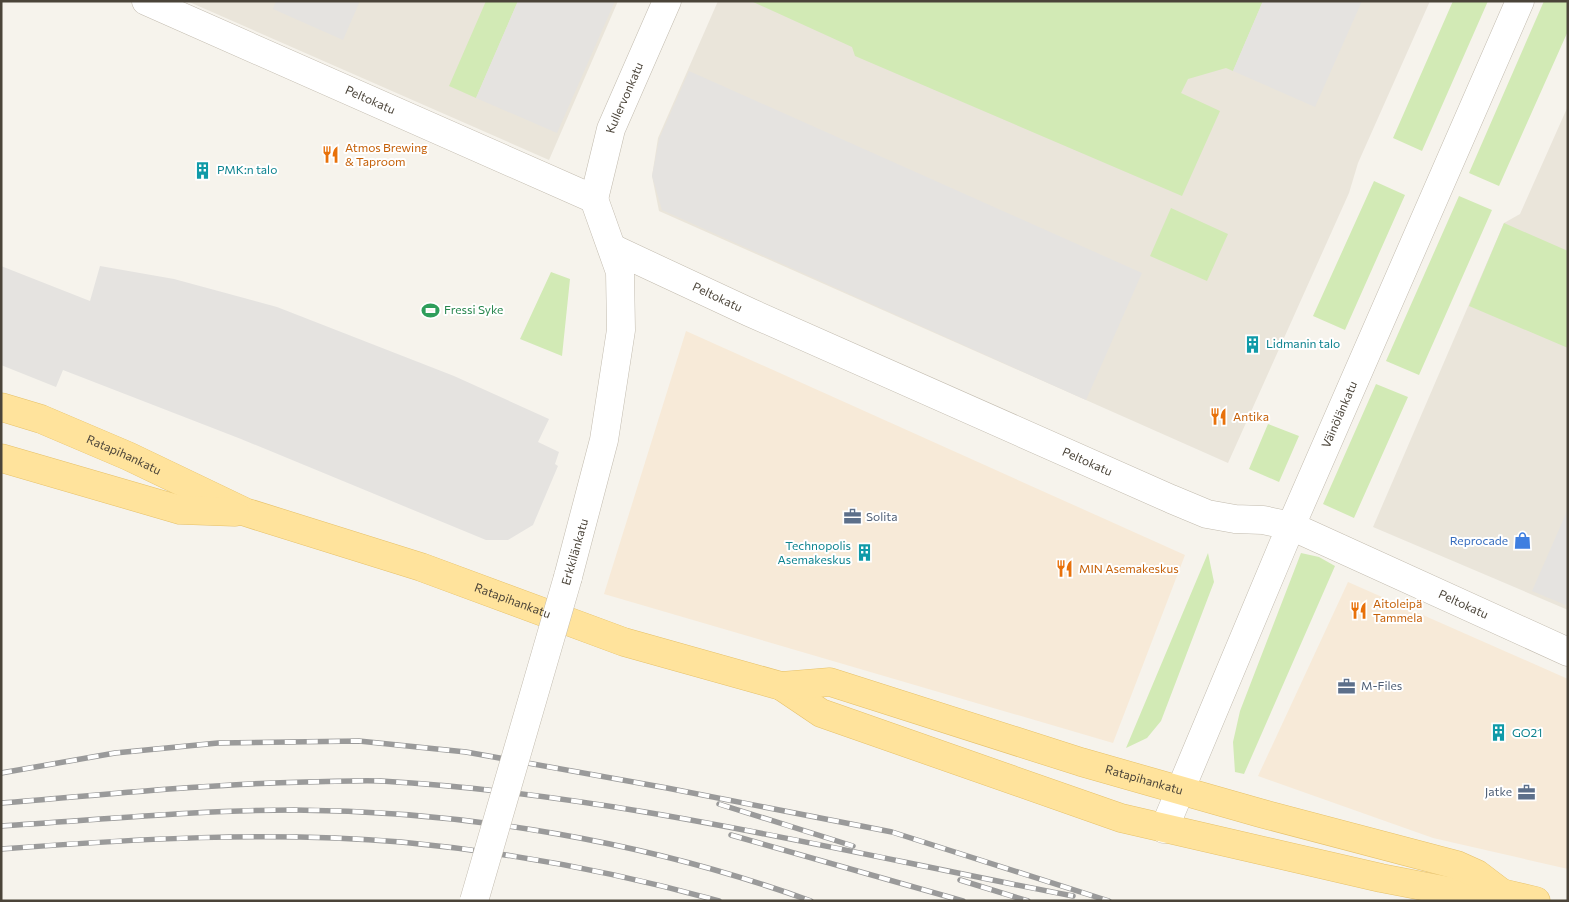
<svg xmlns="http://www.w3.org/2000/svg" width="1569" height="902" font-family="Commissioner,sans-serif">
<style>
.residential{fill:#eae5da}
.commercial{fill:#f7ead8}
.green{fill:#d2eab5}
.parking{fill:#e5e3e0}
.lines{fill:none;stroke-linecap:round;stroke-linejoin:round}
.minor-casing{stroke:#c2bbae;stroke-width:29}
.major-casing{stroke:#e6c16a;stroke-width:29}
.minor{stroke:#fff;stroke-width:28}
.major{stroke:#ffe39c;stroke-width:28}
.rail-casing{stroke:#9a9a9a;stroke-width:5.5}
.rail{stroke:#fff;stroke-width:4;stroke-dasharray:11;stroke-linecap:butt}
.minor-bridge-casing{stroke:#c2bbae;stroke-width:29;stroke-linecap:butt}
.minor-bridge{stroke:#fff;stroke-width:28}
.labels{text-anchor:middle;stroke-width:4;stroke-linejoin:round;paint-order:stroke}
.street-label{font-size:12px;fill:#4b4439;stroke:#fff}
.food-label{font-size:12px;fill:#c56008;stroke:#fff;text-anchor:start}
.culture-label{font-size:12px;fill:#0d838f;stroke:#fff;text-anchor:start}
.leisure-label{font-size:12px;fill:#27864d;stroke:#fff;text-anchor:start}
.service-label{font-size:12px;fill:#4e5e75;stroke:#fff;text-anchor:start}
.shop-label{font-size:12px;fill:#366cbe;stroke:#fff;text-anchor:end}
</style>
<rect width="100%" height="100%" fill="#f6f3ec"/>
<path class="residential" d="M187,1h431l-69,159z
M718,1h712l-72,162 -9,30 -121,270 -569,-252 -7,-35 6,-38z
M1568,106v504l-195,-83 131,-304 16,-9z"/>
<path class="commercial" d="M686,331l499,224 -72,188 -509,-149z
M1348,582l220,97v190l-135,-31 -175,-62z"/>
<path class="green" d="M486,1h32l-42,97 -27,-12z
M751,1h512l-30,70 -7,-3 -38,11 -7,14 39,18 -38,85 -327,-140 -3,-9z
M1453,1h35l-66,150 -29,-13z
M1544,1h24v30l-69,155 -30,-13z
M1374,181l31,14 -60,135 -32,-14z
M1459,196l33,14 -73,165 -33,-14z
M1171,208l57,26 -21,47 -57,-25z
M1504,223l64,28v97l-99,-42z
M551,272l19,7 -8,77 -42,-17z
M1376,384l32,13 -54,121 -31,-14z
M1268,424l31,12 -20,46 -30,-13z
M1208,553l6,29 -53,139 -14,17 -21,10z
M1301,553l18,4 16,9 -91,208 -9,-2 -2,-30 7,-31z"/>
<path class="parking" d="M276,1h84l-17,39 -70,-31z
M518,1h97l-58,132 -81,-35z
M1263,1h99l-47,106 -82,-36z
M689,71l453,202 -56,127 -424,-190 -10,-34 7,-37z
M1,266l89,35 10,-35 74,13 103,28 177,69 95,43 -11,23 21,10 -4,12 3,2 -25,59 -25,15h-22l-245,-101 -178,-69 -7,17 -55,-22z
M1568,509v97l-36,-15z"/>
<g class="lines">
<defs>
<g id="minor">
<path id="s1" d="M146,1l448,198"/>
<path id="s2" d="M594,199l17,-70 56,-128"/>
<path id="s3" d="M614,249l135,63 422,187 36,15 28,5 28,1 28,6 277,126"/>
<path d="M568,577l36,-137 17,-110 -1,-58 -26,-73"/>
<path id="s4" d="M1164,829l127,-303 229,-525"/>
</g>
<g id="major">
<path id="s5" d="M1,407l40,12 87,37 117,56 176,55 203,75 157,44 40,27 300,105 260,60 67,13 25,3 29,-1 34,8"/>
<path d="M1,458l179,52 55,2"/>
<path id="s6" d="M781,686l49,-4 251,80 179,51 197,52 20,9 25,19"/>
</g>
</defs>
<use href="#minor" class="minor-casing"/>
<use href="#major" class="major-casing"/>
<use href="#minor" class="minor"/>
<use href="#major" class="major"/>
<defs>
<path id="rail" d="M1,773l114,-20 103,-10 141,-2 107,11 201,36 225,44 217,69
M1,803c101,-8 203,-19 304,-21 25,0 51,-2 76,-1 234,13 462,71 692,115
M719,804l134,42
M1,826c97,-6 195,-16 293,-16 174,1 354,32 517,91
M731,835l232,66
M1,849c133,-10 267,-18 400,-7 107,10 214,30 318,59
M960,880l68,21"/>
</defs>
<use href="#rail" class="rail-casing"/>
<use href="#rail" class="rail"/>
<defs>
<path id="minor-bridge" d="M474,901l94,-324"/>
</defs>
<use href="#minor-bridge" class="minor-bridge-casing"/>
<use href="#minor-bridge" class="minor-bridge"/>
</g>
<defs>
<symbol id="restaurant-bare" viewBox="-9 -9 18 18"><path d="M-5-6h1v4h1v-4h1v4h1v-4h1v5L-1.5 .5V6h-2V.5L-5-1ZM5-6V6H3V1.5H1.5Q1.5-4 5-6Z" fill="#e8710a" stroke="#fff" stroke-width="2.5" paint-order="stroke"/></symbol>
<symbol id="building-bare" viewBox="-9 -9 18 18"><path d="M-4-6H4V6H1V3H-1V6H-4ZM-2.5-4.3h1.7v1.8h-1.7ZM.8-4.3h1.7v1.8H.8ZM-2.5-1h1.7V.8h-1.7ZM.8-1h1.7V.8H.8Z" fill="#0f9aa8" stroke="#fff" stroke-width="2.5" paint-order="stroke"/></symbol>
<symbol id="stadium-bare" viewBox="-9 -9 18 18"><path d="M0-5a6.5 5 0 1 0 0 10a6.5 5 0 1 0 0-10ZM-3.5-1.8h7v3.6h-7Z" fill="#2e9e5b" stroke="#fff" stroke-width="2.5" paint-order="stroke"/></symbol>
<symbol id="office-bare" viewBox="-9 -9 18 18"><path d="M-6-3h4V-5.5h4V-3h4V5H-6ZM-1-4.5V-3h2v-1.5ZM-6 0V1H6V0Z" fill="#5c6f8a" stroke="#fff" stroke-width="2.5" paint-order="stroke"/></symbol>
<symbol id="shop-bare" viewBox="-9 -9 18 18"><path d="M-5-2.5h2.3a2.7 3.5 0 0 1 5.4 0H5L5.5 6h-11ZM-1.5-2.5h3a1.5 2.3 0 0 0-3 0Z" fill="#3f7fe0" stroke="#fff" stroke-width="2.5" paint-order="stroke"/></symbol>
</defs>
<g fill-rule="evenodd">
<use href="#restaurant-bare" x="318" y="142" width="25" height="25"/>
<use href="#building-bare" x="190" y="158" width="25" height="25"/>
<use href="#stadium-bare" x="418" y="298" width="25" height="25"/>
<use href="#building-bare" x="1240" y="332" width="25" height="25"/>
<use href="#restaurant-bare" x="1206" y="404" width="25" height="25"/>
<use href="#office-bare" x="840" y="504" width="25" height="25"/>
<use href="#shop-bare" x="1510" y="528" width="25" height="25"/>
<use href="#building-bare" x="852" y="540" width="25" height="25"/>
<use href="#restaurant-bare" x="1052" y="556" width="25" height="25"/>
<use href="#restaurant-bare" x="1346" y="598" width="25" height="25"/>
<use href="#office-bare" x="1334" y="674" width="25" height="25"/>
<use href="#building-bare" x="1486" y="720" width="25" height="25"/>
<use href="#office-bare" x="1514" y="780" width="25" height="25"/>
</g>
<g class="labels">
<g class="street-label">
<text dy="4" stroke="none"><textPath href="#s2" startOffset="106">Kullervonkatu</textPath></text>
<text dy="4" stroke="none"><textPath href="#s1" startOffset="245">Peltokatu</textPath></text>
<text dy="4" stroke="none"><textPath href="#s3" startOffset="114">Peltokatu</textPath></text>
<text dy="4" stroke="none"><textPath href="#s4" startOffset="450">Väinölänkatu</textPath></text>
<text dy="4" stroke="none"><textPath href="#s5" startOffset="132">Ratapihankatu</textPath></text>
<text dy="4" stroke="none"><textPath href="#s3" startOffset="519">Peltokatu</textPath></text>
<text transform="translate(575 552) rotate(-74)" y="4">Erkkilänkatu</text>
<text dy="4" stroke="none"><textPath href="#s5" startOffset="548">Ratapihankatu</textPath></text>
<text dy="4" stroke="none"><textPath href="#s3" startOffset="924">Peltokatu</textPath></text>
<text dy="4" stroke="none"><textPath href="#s6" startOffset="378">Ratapihankatu</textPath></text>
</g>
<g class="food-label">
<text x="345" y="152">Atmos Brewing<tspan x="345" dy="14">&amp; Taproom</tspan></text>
<text x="1233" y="421">Antika</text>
<text x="1079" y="573">MIN Asemakeskus</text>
<text x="1373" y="608">Aitoleipä<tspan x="1373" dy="14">Tammela</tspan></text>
</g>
<g class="culture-label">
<text x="217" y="174">PMK:n talo</text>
<text x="1266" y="348">Lidmanin talo</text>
<text x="851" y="550" text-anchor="end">Technopolis<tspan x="851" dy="14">Asemakeskus</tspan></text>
<text x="1512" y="737">GO21</text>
</g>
<g class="leisure-label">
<text x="444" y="314">Fressi Syke</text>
</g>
<g class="service-label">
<text x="866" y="521">Solita</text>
<text x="1361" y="690">M-Files</text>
<text x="1512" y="796" text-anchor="end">Jatke</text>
</g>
<g class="shop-label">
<text x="1508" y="545">Reprocade</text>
</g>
</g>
<rect width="1569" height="902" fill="none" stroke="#4b4439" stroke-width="5"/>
</svg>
